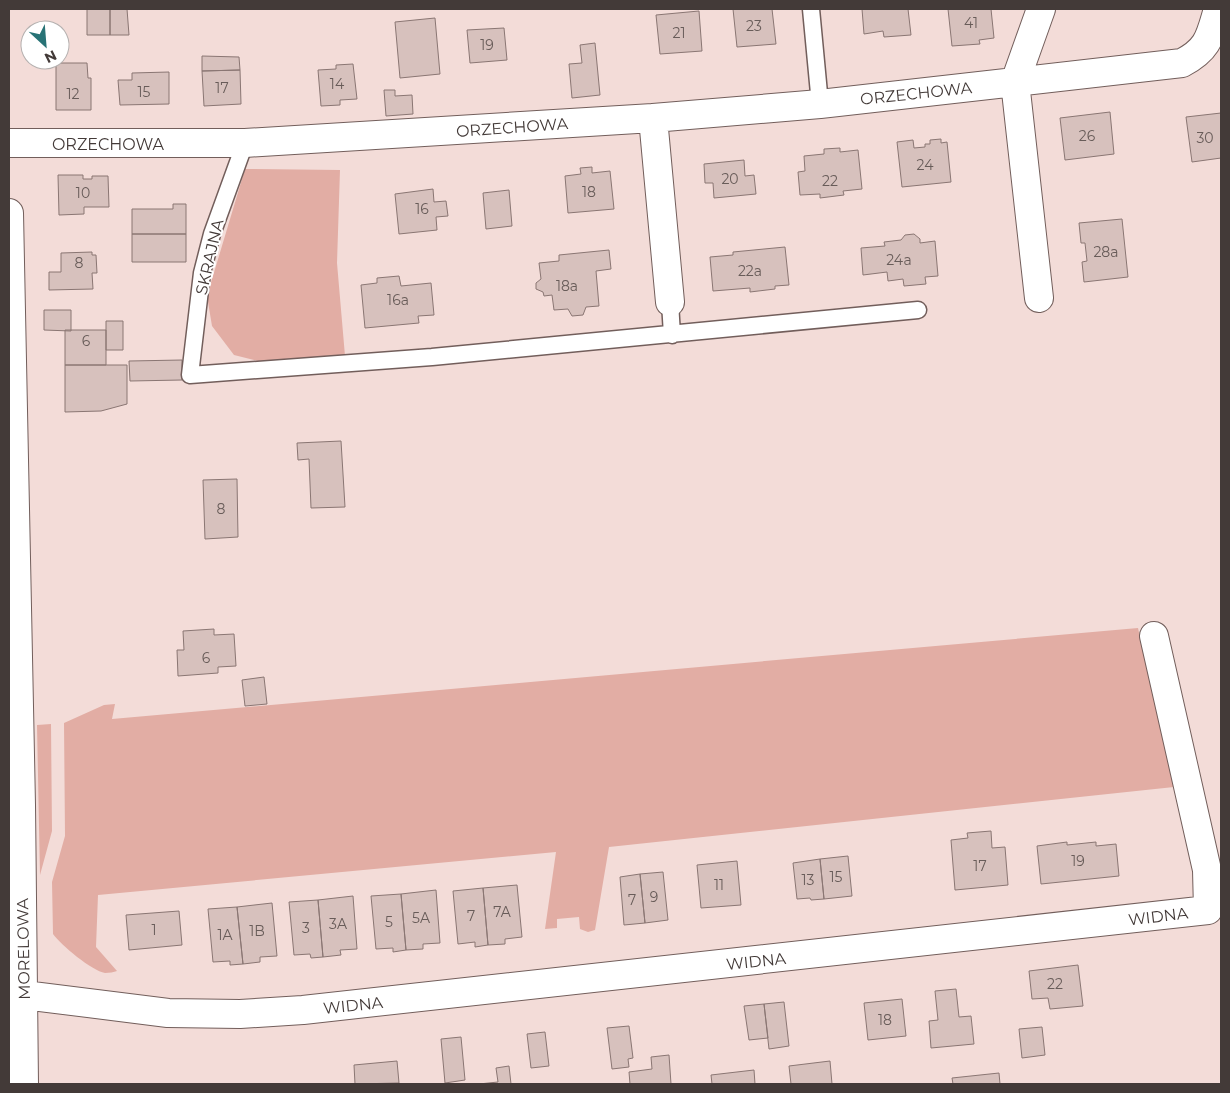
<svg xmlns="http://www.w3.org/2000/svg" width="1230" height="1093" font-family="Montserrat,sans-serif">
<style>
.green{fill:#e2ada4}
.building{fill:#d7c1bd;stroke:#8a7673}
.lines{fill:none;stroke-linecap:round;stroke-linejoin:round}
.service-casing{stroke:#725e5b;stroke-width:19}
.minor-casing{stroke:#725e5b;stroke-width:30}
.service{stroke:#fff;stroke-width:16}
.minor{stroke:#fff;stroke-width:28}
.labels{text-anchor:middle;stroke-width:4;stroke-linejoin:round;paint-order:stroke}
.number-label{font-size:14px;fill:#685c59}
.street-label{font-size:16px;fill:#433a38;stroke:#fff}
</style>
<rect width="100%" height="100%" fill="#f3dcd8"/>
<path class="green" d="M245,169l95,1 -3,93 8,93 -79,7 -32,-8 -22,-29 -5,-30z
M1138,628l36,159 -565,60 -14,83 -7,2 -8,-3 -1,-12 -22,2v9l-12,1 11,-77 -458,43 -2,52 21,24c-3,1 -8,2 -12,2 -13,-2 -44,-28 -52,-39l-1,-52 13,-46 -1,-113 40,-18 11,-1 -3,15z
M51,724l1,107 -12,44 -3,-150z"/>
<path class="building" d="M87,9h23v26h-23z
M110,9h17l2,26h-19z
M733,9h39l4,35 -39,3z
M862,9h46l3,26 -27,2 -1,-6 -19,3z
M948,9h43l3,29 -15,2 1,4 -28,2z
M699,11l3,40 -42,3 -4,-39z
M435,18l5,56 -40,4 -5,-56z
M504,28l3,32 -37,3 -3,-33z
M595,43l5,52 -28,3 -3,-34 13,-1 -2,-18z
M202,56l37,1 1,13 -38,1z
M56,63h31l1,15h3v32h-35z
M353,64l4,35 -17,1v5l-19,1 -3,-36 18,-1v-4z
M240,70l1,34 -37,2 -2,-35z
M169,72v32l-49,1 -2,-25h14v-7z
M384,90h11v6l17,-1 1,19 -27,2z
M1110,112l4,42 -49,6 -5,-42z
M1221,113v45l-29,4 -6,-45z
M941,139v4l6,-1 4,40 -49,5 -5,-45 16,-2 1,8 11,-1v-3h5v-4z
M840,148v4l18,-2 4,39 -19,2 1,4 -24,3v-4l-20,1 -2,-23 7,-1 -1,-15 20,-2v-5z
M744,160l1,16 9,-1 2,19 -42,4 -1,-15h-8l-1,-19z
M592,167v6l18,-2 4,38 -46,4 -3,-37 16,-2 -1,-6z
M58,175h25v4h9v-3h16l1,31h-25v7l-25,1z
M433,189l1,13 12,-1 2,15 -12,1 1,13 -38,4 -4,-40z
M509,190l3,36 -26,3 -3,-36z
M173,204h13v30h-54v-25h41z
M1122,219l6,58 -44,5 -2,-20 5,-1 -2,-18h-4l-2,-20z
M132,234h54v28h-54z
M914,234l6,5v4l15,-2 3,35 -13,1 1,7 -22,2 -1,-7 -15,2 -1,-9 -24,3 -2,-27 24,-2 -1,-4 17,-2 4,-5z
M785,247l4,38 -14,1v3l-25,3v-4l-37,3 -3,-34 23,-2v-3z
M609,250l2,19 -15,2 3,35 -13,1 -3,8 -11,1 -4,-7 -14,1 -2,-15 -8,1 -1,-4 -7,-3v-6l5,-4 -2,-16 20,-2v-6z
M92,252v3h4l1,18h-5l1,16 -44,1v-18h12v-19z
M399,276l2,10 30,-3 3,32 -16,1 1,7 -54,5 -4,-43 16,-2v-5z
M44,310h27v21l-27,-1z
M106,321h17v29h-17z
M65,330h41v35h-41z
M182,360v20l-52,1 -1,-20z
M65,365h62v39l-26,7 -36,1z
M341,441l4,66 -34,1 -2,-49 -11,1 -1,-17z
M237,479l1,58 -33,2 -2,-59z
M214,629v6l20,-1 2,32 -18,1v6l-40,3 -1,-26h7l-1,-19z
M264,677l3,27 -22,2 -3,-26z
M991,831l1,17 13,-1 3,38 -53,5 -4,-50 17,-2 -1,-5z
M1067,842v3l29,-3v4l20,-2 3,32 -78,8 -4,-38z
M848,856l4,40 -28,3 -4,-40z
M820,859l4,40 -13,1 -1,-2 -13,1 -4,-36z
M737,861l4,44 -40,3 -4,-43z
M663,872l5,48 -23,3 -5,-49z
M640,874l5,49 -21,2 -4,-48z
M517,885l5,52 -17,2v5l-17,1 -5,-57z
M483,888l5,57 -13,2v-5l-17,2 -5,-53z
M436,890l4,53 -17,1v5l-17,1 -5,-56z
M401,894l5,56 -13,2v-4l-17,1 -5,-53z
M353,896l4,53 -17,1 1,5 -18,2 -5,-57z
M318,900l5,57 -12,1 -1,-4 -16,1 -5,-53z
M272,903l5,53 -17,1v5l-17,2 -6,-57z
M237,907l6,57 -13,1v-4l-17,1 -5,-53z
M179,911l3,34 -53,5 -3,-35z
M1078,965l5,41 -33,3 -2,-11 -16,1 -3,-28z
M956,989l3,28 12,-1 3,28 -43,4 -2,-27 9,-1 -3,-29z
M902,999l4,37 -38,4 -4,-37z
M784,1002l5,44 -20,3 -5,-45z
M764,1004l4,34 -19,2 -5,-34z
M629,1026l4,32 -5,1 1,8 -17,2 -5,-41z
M1042,1027l3,28 -23,3 -3,-29z
M545,1032l4,34 -18,2 -4,-34z
M461,1037l4,43 -20,3 -4,-44z
M669,1055l2,29h-41l-1,-12 23,-3 -1,-12z
M397,1061l2,22 -44,1 -1,-19z
M830,1061l2,23h-41l-2,-18z
M509,1066l2,18h-32l19,-2 -2,-14z
M754,1070l1,14h-43l-1,-9z
M999,1073l1,11h-47l-1,-6z"/>
<g class="lines">
<defs>
<path id="service" d="M811,9l9,95
M245,143l-33,91 -10,39 -12,102 242,-18 486,-47
M670,302l2,33"/>
<path id="minor" d="M653,118l17,184
M9,143h236l408,-25 167,-14 195,-22 26,-73
M9,213l12,592 3,279
M1039,298l-24,-216 167,-19c27,-14 28,-27 36,-54
M24,995l144,18 72,1 63,-4 905,-100 -1,-40 -53,-234"/>
</defs>
<use href="#service" class="service-casing"/>
<use href="#minor" class="minor-casing"/>
<use href="#service" class="service"/>
<use href="#minor" class="minor"/>
</g>
<g class="labels">
<g class="number-label">
<text x="971" y="28">41</text>
<text x="754" y="31">23</text>
<text x="679" y="38">21</text>
<text x="487" y="50">19</text>
<text x="337" y="89">14</text>
<text x="222" y="93">17</text>
<text x="144" y="97">15</text>
<text x="73" y="99">12</text>
<text x="1087" y="141">26</text>
<text x="1205" y="143">30</text>
<text x="925" y="170">24</text>
<text x="730" y="184">20</text>
<text x="830" y="186">22</text>
<text x="589" y="197">18</text>
<text x="83" y="198">10</text>
<text x="422" y="214">16</text>
<text x="1106" y="257">28a</text>
<text x="899" y="265">24a</text>
<text x="79" y="268">8</text>
<text x="750" y="276">22a</text>
<text x="567" y="291">18a</text>
<text x="398" y="305">16a</text>
<text x="86" y="346">6</text>
<text x="221" y="514">8</text>
<text x="206" y="663">6</text>
<text x="1078" y="866">19</text>
<text x="980" y="871">17</text>
<text x="836" y="882">15</text>
<text x="808" y="885">13</text>
<text x="719" y="890">11</text>
<text x="654" y="902">9</text>
<text x="632" y="905">7</text>
<text x="502" y="917">7A</text>
<text x="471" y="921">7</text>
<text x="421" y="923">5A</text>
<text x="389" y="927">5</text>
<text x="338" y="929">3A</text>
<text x="306" y="933">3</text>
<text x="154" y="935">1</text>
<text x="257" y="936">1B</text>
<text x="225" y="940">1A</text>
<text x="1055" y="989">22</text>
<text x="885" y="1025">18</text>
</g>
<g class="street-label">
<text transform="translate(916 93) rotate(-6)" y="6">ORZECHOWA</text>
<text transform="translate(512 127) rotate(-4)" y="6">ORZECHOWA</text>
<text x="108" y="150">ORZECHOWA</text>
<text transform="translate(209 257) rotate(-77)" y="6">SKRAJNA</text>
<text transform="translate(1158 916) rotate(-7)" y="6">WIDNA</text>
<text transform="translate(23 949) rotate(-91)" y="6">MORELOWA</text>
<text transform="translate(756 961) rotate(-6)" y="6">WIDNA</text>
<text transform="translate(353 1005) rotate(-6)" y="6">WIDNA</text>
</g>
</g>
<rect width="1230" height="1093" fill="none" stroke="#433a38" stroke-width="20"/>
<g transform="translate(45 45) rotate(154)"><circle r="24" fill="#ffffff" stroke="#b4b0af"/>
<path d="M0-4L9 19L0 12L-9 19Z" fill="#287376"/>
<text y="-8" font-size="14" font-weight="bold" text-anchor="middle" fill="#433a38">N</text>
</g>
</svg>
